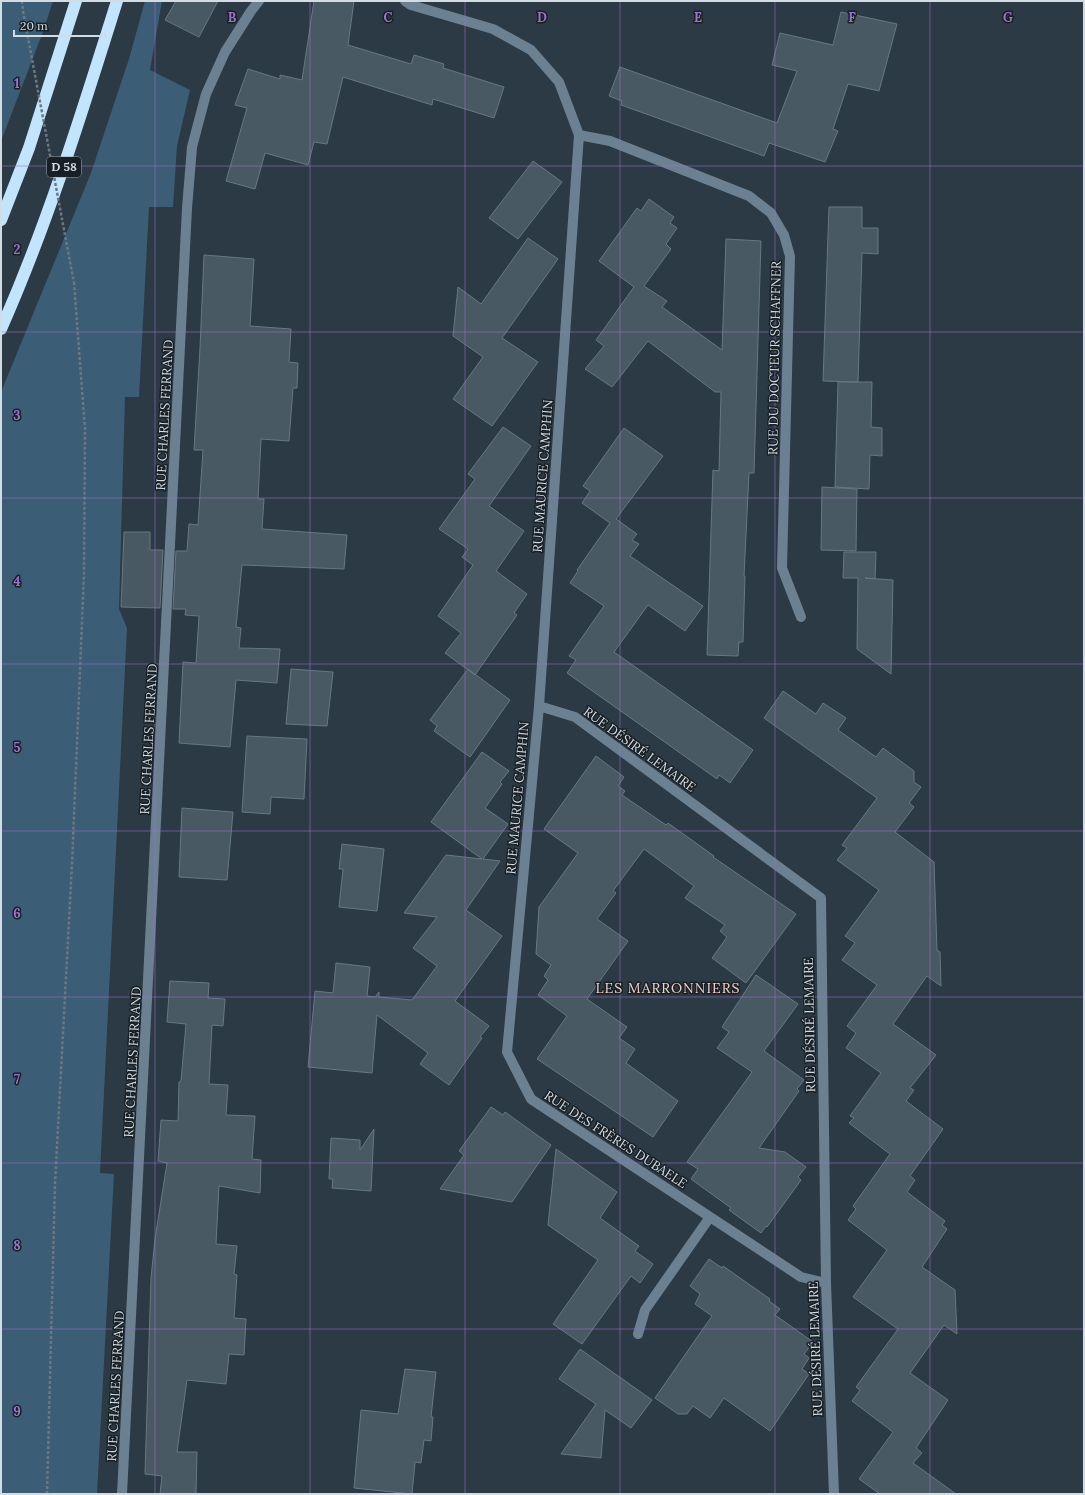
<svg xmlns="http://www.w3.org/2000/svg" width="1085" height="1495" font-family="Lora,serif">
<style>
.green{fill:#3b5d76}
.building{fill:#495964;stroke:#677784}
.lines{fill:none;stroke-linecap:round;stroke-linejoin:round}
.path{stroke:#6b7881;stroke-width:2.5;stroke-dasharray:3 2;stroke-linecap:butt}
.minor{stroke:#6b8192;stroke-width:10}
.highway{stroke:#c3e4fd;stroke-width:12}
.path-bridge{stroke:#6b7881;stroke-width:2.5;stroke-dasharray:3 2;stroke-linecap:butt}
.grid{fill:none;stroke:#9e72cd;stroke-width:1;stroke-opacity:0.55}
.labels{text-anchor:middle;stroke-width:3;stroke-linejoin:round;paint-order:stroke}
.shield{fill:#192025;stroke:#9ba4aa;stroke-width:1}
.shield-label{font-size:12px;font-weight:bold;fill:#d3dce3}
.street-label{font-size:13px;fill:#d3dce3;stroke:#192025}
.neighbourhood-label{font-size:14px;letter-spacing:1px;fill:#f4d2cb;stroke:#192025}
.grid-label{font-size:13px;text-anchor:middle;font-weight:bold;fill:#9e72cd;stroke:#192025;stroke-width:3;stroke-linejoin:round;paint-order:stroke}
</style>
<rect width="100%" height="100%" fill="#2b3a45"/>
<path class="green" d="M1,1h52l-10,31 -42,109z
M145,1h17l-12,69 40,20 -13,56 -4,61h-24l-10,190h-14l-6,212 8,19 -27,545 14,1 -17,320h-96v-1102l90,-219 38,-114z"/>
<path class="building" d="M176,1h42l-19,36 -34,-17z
M314,1h40l-6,44 63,19 3,-9 30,9 -1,4 61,19 -10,31 -61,-19 -1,6 -89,-28 -16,67 -13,-2 -6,23 -43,-12 -10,36 -29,-8 21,-73 -12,-3 13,-36 32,10v-4l22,5z
M841,12l56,12 -18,67 -31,-7 -15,45 5,2 -13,31 -56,-19 -5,13 -143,-51 1,-4 -13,-5 11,-29 157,56 20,-52 -25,-6 8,-32 53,12z
M533,161l29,21 -44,57 -29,-21z
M649,199l25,18 -4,6 7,5 -11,16 5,5 -27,37 23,15 -5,6 60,43 4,-111 35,2 -7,232h-5l-5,103h1l-2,66h-4l-1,14 -31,-1 6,-185 6,1 2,-79h-6l-67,-51 -36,46 -27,-18 19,-23 -8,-6 38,-53 -35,-26 38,-53 4,3z
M829,207h33v21h16v26l-16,-1 -4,129 -35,-1z
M528,238l30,21 -56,79 36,24 -46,64 -39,-27 30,-42 -30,-21 5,-49 23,17z
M204,255l50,4 -4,67 41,3 -2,33 9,1 -1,25h-4l-4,53 -28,-2 -3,60h6l-2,30 85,6 -3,34 -102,-4 -6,62 5,1 -2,20 41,1 -3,34 -41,-3 -6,67 -51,-4 4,-81 13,1 3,-47 -14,-1 1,-6h-13l3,-58h11l2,-27 9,1 5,-75h-9l6,-102z
M838,382h34l-1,45 11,1v28l-12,-1 -1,34 -34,-2z
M503,427l28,19 -42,60 35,25 -28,40 31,23 -13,19 3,2 -42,60 -30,-22 16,-20 -23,-17 35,-51 -11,-8 6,-8 -29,-20 36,-50 -7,-5z
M624,428l39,28 -47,63 21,15 -5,6 7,4 -9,12 73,50 -18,25 -37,-26 -34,47 139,98 -23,33 -11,-8 -2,4 -150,-106 9,-13 -7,-4 35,-50 -34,-23 8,-12 -1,-1 33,-47 -28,-20 8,-12 -7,-5z
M822,487l35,2 -1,62 -35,-1z
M124,532h26v18h13l-3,58 -39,-1z
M844,552h32l-1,27 -10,-1 28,2 -2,94 -34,-25 1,-71h-15z
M291,669l42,3 -6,54 -41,-2z
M468,669l42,31 -40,57 -36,-26 3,-5 -7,-6z
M783,691l33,23 7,-11 23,15 -8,12 38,27 7,-9 31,23v11l7,5 -12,16 5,4 -19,25 39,30 3,88 3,2 1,34 -14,-10 -34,48 43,31 -26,33 4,2 -8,11 37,28 -33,47 5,4 -8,12 38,29 -3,4 5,4 -25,38 33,23 2,44 -13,-9 -34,48 38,27 -32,48 6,5 -9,10 43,31h-76l-21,-15 34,-47 -41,-31 8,-11 -4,-3 42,-58 -45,-32 34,-47 -39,-30 8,-11 -3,-3 37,-52 -41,-31 5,-5 -4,-2 31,-43 -35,-25 10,-15 -9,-7 30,-41 -35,-25 13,-17 -10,-7 34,-46 -42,-30 10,-12 -5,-3 35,-47 -113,-80z
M247,736l60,3 -3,60 -33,-2 -1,17 -28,-2z
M482,752l27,19 -9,11 2,2 -17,24 23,16 -25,35 17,2 -34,49 36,26 -47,65 34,25 -9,11 2,1 -33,47 -29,-21 8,-11 -51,-38 -5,58 -64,-6 7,-76 18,2 3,-30 34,4 -3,29 8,1 4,-5v5l33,3 25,-34 -24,-18 24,-31 -33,-4 42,-58 36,4 -51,-37z
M596,756l28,21 -6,9 7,5 -3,4 44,30 2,-2 46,33 -1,1 83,57 -50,69 -34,-25 15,-21 -7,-6 5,-6 -40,-27 9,-12 -50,-37 -31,42 3,2 -19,26 31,22 -41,58 40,28 -8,11 16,11 -9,14 52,38 -25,36 -116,-78 30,-43 -29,-21 10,-15 -4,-4 7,-11 -15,-11 3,-47 39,-54 -34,-24z
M182,808l51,4 -6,68 -48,-3z
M342,844l42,5 -7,62 -38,-4 4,-38h-4z
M756,975l42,29 -34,47 40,29 -7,9 2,2 -40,57 26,4 21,15 -8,10 3,3 -34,47 -1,-1 -5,7 -32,-23 2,-2 -40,-29 7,-10 -11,-7 65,-90 -35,-24 12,-16 -7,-5z
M170,981l39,2 -1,15 17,1 -2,27 -11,-1 -3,59 19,1 -2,30 29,1 -3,43 9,1 -1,33 -41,-7 -3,58 21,2 -3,28 3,1 -3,43 12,1 -2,36 -15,-1 -3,30 -39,-4 -10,72h20l-1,42h-36l2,-18 -17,-2 6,-196 4,-39 12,-76 -9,-2 3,-41 17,1 1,-39 2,-1 5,-57 -19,-2z
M491,1107l12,8 2,-3 46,33 -39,57 -72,-13 24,-34 -5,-4z
M374,1129l-3,62 -39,-3 1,-9h-4l2,-41 29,2v10z
M556,1149l61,43 -17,26 39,28 -4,5 18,13 -13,19 -9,-7 -49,68 -29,-20 45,-64 -50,-35z
M709,1259l13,9 1,-2 47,33 -1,2 11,8 -5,6 38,27 -9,12 5,4 -7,11 7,5 -39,57 -46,-33 -14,20 -17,-12 -6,8h-9l-23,-16 57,-82 -17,-12 5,-10 -10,-8z
M580,1349l72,51 -21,28 -26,-18 -4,48 -40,-4 35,-50 -37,-25z
M405,1369l31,3 -5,45h2l-2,24 -7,-1 -3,23 -6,-1 -3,32 -58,-6 7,-78 37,4z"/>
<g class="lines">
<path class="path" d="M22,1l1,10
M47,1494l8,-310 17,-320 12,-290 1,-145 -11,-146"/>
<path class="minor" d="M405,1l6,4 82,24 38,21 28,32 20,53 -40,571 -32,346 24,47 270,178 25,6
M579,135l31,6 139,55 22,17 13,22 6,21 -8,312 19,49
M539,706l36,11 246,181 5,385 8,211
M638,1334l7,-24 65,-93
M122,1494l65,-1286 5,-61 14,-53 19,-42 26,-41 8,-10"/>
<path class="highway" d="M1,220l28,-72 47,-147
M1,329c47,-106 81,-217 116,-328"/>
<path class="path-bridge" d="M23,11l51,272"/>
</g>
<path class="grid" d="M155,1v1493M310,1v1493M465,1v1493M620,1v1493M775,1v1493M930,1v1493M1,166h1083M1,332h1083M1,498h1083M1,664h1083M1,831h1083M1,997h1083M1,1163h1083M1,1329h1083"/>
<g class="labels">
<rect class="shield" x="47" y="157" width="34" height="20" rx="3"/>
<g class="shield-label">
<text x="64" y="171">D 58</text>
</g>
<g class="street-label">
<text transform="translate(774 358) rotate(-89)" y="5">RUE DU DOCTEUR SCHAFFNER</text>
<text transform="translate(164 415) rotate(-87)" y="5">RUE CHARLES FERRAND</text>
<text transform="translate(542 476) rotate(-86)" y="5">RUE MAURICE CAMPHIN</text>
<text transform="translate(148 739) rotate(-87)" y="5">RUE CHARLES FERRAND</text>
<text transform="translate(640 749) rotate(36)" y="5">RUE DÉSIRÉ LEMAIRE</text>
<text transform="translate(517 798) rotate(-85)" y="5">RUE MAURICE CAMPHIN</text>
<text transform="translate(809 1025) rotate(-91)" y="5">RUE DÉSIRÉ LEMAIRE</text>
<text transform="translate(132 1062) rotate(-87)" y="5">RUE CHARLES FERRAND</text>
<text transform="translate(616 1139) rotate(33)" y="5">RUE DES FRÈRES DUBAELE</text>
<text transform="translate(815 1349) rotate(-92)" y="5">RUE DÉSIRÉ LEMAIRE</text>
<text transform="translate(115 1386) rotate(-87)" y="5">RUE CHARLES FERRAND</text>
</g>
<g class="neighbourhood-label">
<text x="668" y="993">LES MARRONNIERS</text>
</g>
</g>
<g class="grid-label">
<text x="232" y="22">B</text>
<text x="388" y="22">C</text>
<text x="542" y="22">D</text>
<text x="698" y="22">E</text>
<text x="852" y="22">F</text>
<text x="1008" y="22">G</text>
<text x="17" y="88">1</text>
<text x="17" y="254">2</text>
<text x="17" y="420">3</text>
<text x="17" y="586">4</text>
<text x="17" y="752">5</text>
<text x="17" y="918">6</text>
<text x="17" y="1084">7</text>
<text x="17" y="1250">8</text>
<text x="17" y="1416">9</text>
</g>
<rect width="1085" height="1495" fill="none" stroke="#d3dce3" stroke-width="4"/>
<path d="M14 30v6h91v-6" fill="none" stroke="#d3dce3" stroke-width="2"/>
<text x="20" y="30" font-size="12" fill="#d3dce3" stroke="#192025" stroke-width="3" paint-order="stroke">20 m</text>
</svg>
